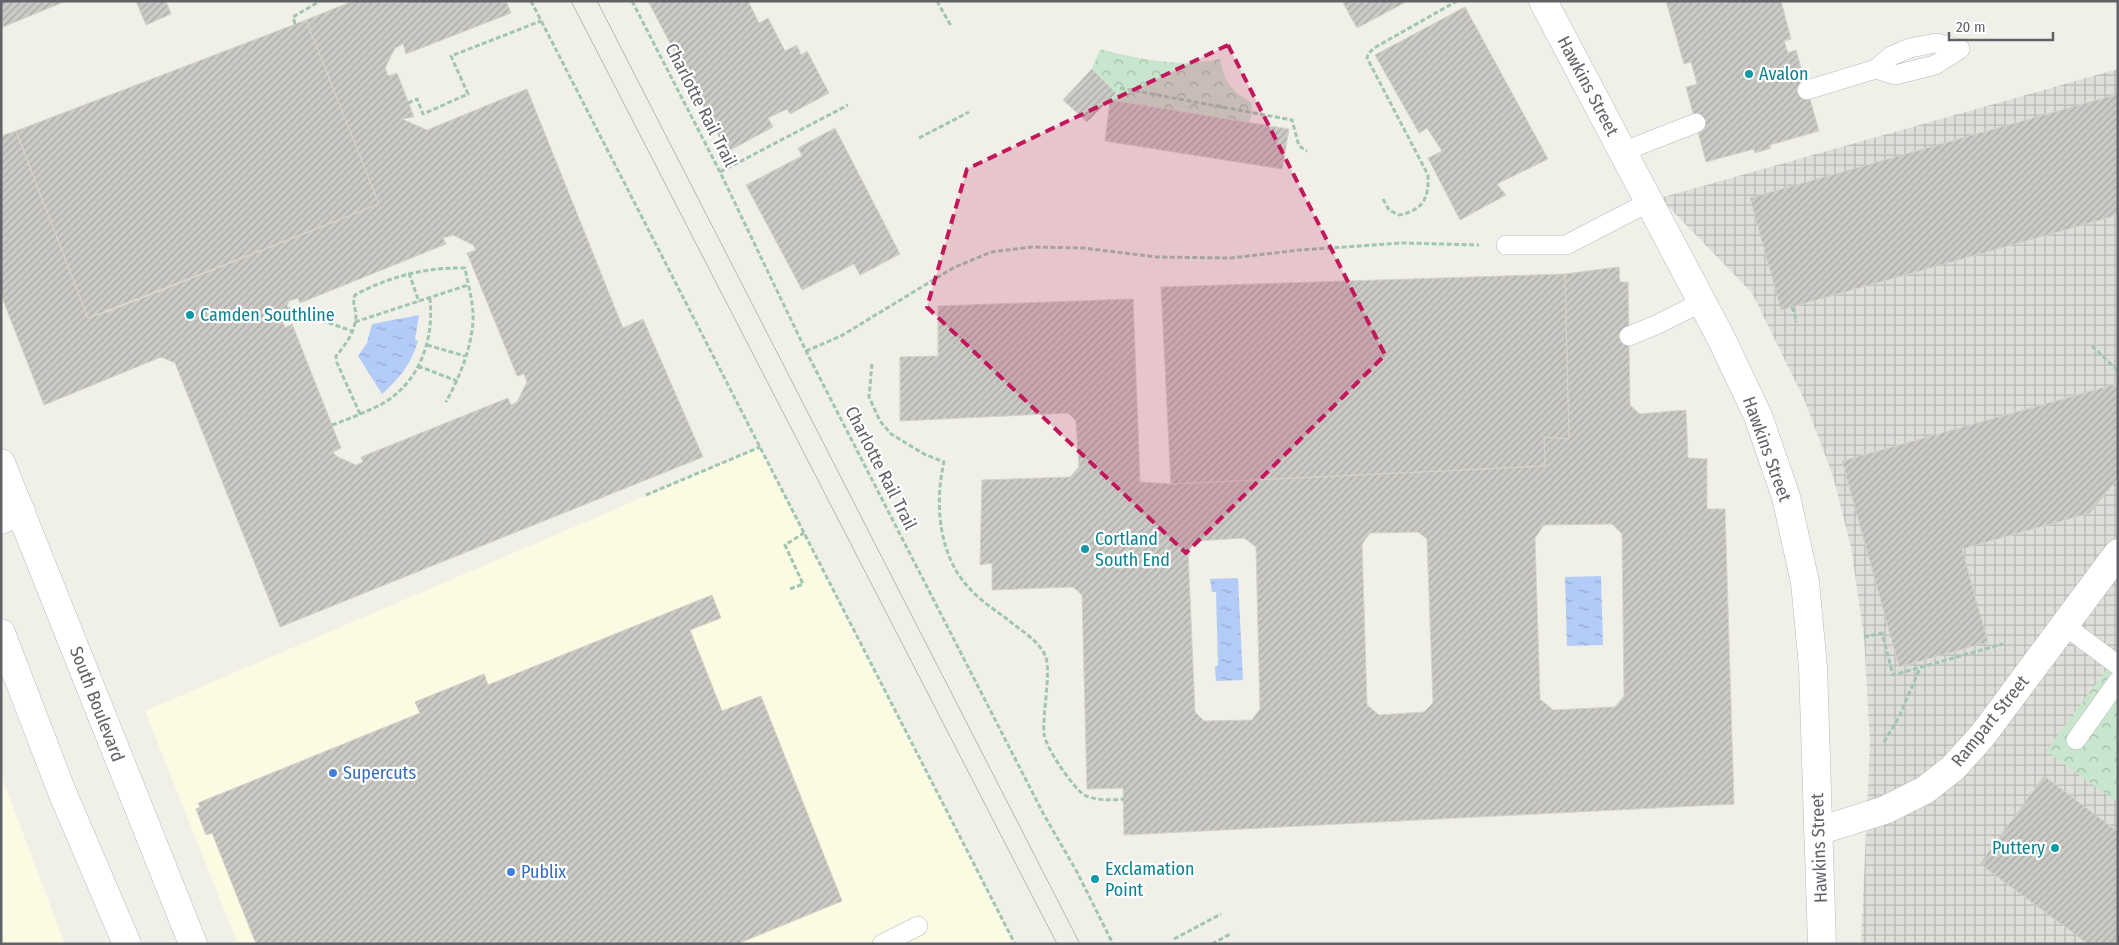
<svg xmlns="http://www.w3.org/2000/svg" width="2119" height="945" font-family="'Fira Sans Condensed',sans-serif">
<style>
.commercial{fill:#fbfae2}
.industrial{fill:url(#industrial-grid)}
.forest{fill:url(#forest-crowns)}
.water{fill:url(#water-ripples)}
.building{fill:url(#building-hatch);stroke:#d4d3c7;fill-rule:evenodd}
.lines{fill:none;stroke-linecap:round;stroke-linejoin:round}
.lane-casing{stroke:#b8b9bd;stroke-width:20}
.street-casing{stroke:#b8b9bd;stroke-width:29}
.secondary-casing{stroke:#b7b9be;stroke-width:29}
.path{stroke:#a1c5b3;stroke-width:3;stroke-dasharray:5 2.5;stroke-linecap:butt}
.lane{stroke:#fff;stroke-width:19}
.street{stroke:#fff;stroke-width:28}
.secondary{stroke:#fff;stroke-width:28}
.tram{stroke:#b6b6b7;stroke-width:1}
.marked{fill:#c2185b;fill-opacity:0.2;stroke:#c2185b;stroke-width:4;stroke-dasharray:10 6;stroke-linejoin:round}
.culture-dot{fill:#0f9aa8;stroke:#fff;stroke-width:2}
.shop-dot{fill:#3f7fe0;stroke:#fff;stroke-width:2}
.labels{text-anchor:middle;stroke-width:4.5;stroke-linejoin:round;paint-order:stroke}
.culture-label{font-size:18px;fill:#0d838f;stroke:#fff;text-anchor:start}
.street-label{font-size:18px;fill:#606267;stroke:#fff}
.shop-label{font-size:18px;fill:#366cbe;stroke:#fff;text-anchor:start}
</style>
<defs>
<pattern id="industrial-grid" width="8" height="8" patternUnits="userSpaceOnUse" patternTransform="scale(1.25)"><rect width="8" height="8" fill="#dfdfda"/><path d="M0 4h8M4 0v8" fill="none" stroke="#b8b8b5"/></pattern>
<pattern id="forest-crowns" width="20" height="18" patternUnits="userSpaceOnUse" patternTransform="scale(1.25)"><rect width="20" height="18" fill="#c8e5cd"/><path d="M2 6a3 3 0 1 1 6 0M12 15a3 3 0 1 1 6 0" fill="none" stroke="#a6bdaa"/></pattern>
<pattern id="water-ripples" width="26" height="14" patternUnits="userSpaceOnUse" patternTransform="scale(1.25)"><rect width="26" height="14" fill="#b2ccf7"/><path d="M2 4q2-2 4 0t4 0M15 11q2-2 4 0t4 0" fill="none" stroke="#94a9cc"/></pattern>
<pattern id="building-hatch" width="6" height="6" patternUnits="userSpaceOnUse" patternTransform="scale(1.25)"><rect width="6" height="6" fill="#cccac5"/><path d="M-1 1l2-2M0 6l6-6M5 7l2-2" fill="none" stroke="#a9a7a4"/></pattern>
</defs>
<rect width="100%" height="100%" fill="#f0f0e9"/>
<path class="commercial" d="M760,447l255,497h-777l-93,-233z
M1,775l64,169h-64z"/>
<path class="industrial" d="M2118,69v875h-257l9,-201 -6,-106 -13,-90 -18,-71 -29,-77 -52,-106 -92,-95z"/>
<path class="forest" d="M1100,49c39,10 80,19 120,10 5,24 10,31 31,43l1,11 -3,10 -139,-23 6,-7 -24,-24z
M2118,654v149l-72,-52z"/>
<path class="water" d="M419,315l-4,24 3,2c-7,23 -18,37 -36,53l-24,-38 9,-13 5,-19z
M1601,576l2,69 -36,1 -2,-69z
M1238,578l5,102 -27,1 -1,-14 3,-2 -2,-73h-4l-2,-13z"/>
<path class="building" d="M1,1h65l-63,26z
M136,1h30l5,13 -25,11z
M353,1h153l5,12 -105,41 -3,-10 -8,4 -10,20 3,8 9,-3 17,44 -12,2 25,11 100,-41 96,239 20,-9 60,138 -423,170 -105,-264 -14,-6 -117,48 -43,-110v-159l15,-5 72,187 19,-6 272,-108 -73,-184zM453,235l20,10 3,5 -9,3 50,123 7,-2 3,8 -10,20 -6,3 -3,-7 -147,59 2,5 -7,3 -20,-9 -3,-4 8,-4 -49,-124 -7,4 -3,-9 7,-18 9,-3 2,5 146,-59 -3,-6z
M648,1h100l11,22 9,-5 17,33 12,-6 4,10 6,-4 22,42 -39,21 -3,-5 -19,9 5,9 -46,25z
M1342,1h66l-51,27z
M1666,1h115l10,38 -7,2 4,12 8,-3 23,81 -49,14 1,3 -16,5 -1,-4 -48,13 -20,-75 11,-3 -6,-22 -7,2z
M1465,7l83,152 -51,25 9,11 -46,25 -32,-62 14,-7 -15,-23 -8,5 -44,-78z
M306,20l73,184 -291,114 -72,-187z
M1092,69l24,24 -29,29 -24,-22z
M2118,94v121l-337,95 -31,-112z
M1110,100l179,29 -7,40 -177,-28z
M835,128l65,126 -40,21 -6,-11 -52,26 -56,-105 56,-29 -4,-8z
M1619,267l1,15h8l2,123 10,9 46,-4 2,48 19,1v50h18l9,295 -610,31 -1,-47 -36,1 -5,-194 -9,-8 -81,3v-27l-12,2 2,-85 88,-3 9,-10 -3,-46 -8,-8 -168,8v-64l38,-1v-50l195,-7 7,183 31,2 374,-18 -1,-29 25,2 -4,-165zM1612,524l10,10 2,162 -9,11 -62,3 -13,-11 -5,-161 9,-13zM1418,532l9,7 6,164 -9,9 -45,3 -12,-10 -5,-161 8,-11zM1244,538l12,9 4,162 -8,11 -48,1 -9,-9 -7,-161 8,-10z
M1565,274l4,165 -25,-2 1,29 -374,18 -10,-197z
M2116,384l2,6v88l-28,35 -128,36 26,93 -89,25 -57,-206z
M712,595l9,23 -31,12 32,81 39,-15 81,205 -105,43h-481l-44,-111 -6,2 -10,-26 4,-2 -2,-4 222,-90 -5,-11 69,-28 4,11z
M2044,776l74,56v112h-30l-108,-80z"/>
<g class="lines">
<defs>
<path id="lane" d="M1876,69l19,6 40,-10 25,-16
M1807,90l69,-21 15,-13 19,-8 26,-5 24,6
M1622,152l74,-29
M1506,245h60l83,-43
M1629,336l27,-11 46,-23
M2064,625l54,40
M2076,740l42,-59
M882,944l36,-18"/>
<path id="street" d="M1543,1l178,337 37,78 28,81 19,85 8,85 9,277
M1,520l20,-9
M1818,831l67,-21 40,-20 28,-22 29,-32 136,-183"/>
<path id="secondary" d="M1,463l192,481
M1,633l61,159 65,152"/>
</defs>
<use href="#lane" class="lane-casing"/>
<use href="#street" class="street-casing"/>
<use href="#secondary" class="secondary-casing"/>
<path class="path" d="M531,1l484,943
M632,1l88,171 86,179 238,464 33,57 36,72
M937,1l14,25
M295,24l-2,-7 27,-16
M1120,88l172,32 7,26 8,5
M408,103l9,-4 6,15 45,-20 -17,-38 90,-35
M919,138l50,-26
M720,172l128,-67
M1383,199l6,11 10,5c24,-5 30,-16 29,-40l-61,-117 1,-4 6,-6 83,-47
M409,273l10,29
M1792,307l5,15
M286,308l66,23
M355,322l113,-37
M427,345l38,11
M2092,346l26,25
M806,351l35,-15 112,-68 38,-16 41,-5 51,1 74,9 74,1 69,-8 103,-7 76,2
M872,364l-3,33 11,24 11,13 33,20 20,8c-10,43 -5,96 27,128 10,11 24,20 36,29 13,11 30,20 38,36 7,14 -3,60 -1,79 1,13 31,57 42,62 14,5 24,4 38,3
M418,366l39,15
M360,414l-23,-51 -1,-7c10,-12 20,-25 20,-42 -1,-8 -4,-11 -1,-19 33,-18 71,-28 110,-27 3,17 9,36 8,53 -2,29 -14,57 -27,81
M332,425c17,-6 34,-13 50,-21 38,-22 52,-64 48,-105
M646,495l114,-48
M790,589l13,-5 -18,-39 19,-12
M1864,637l18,-4 11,42 110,-31
M1884,742l15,-25 21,-49
M1174,939l47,-25
M1212,944l20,-11"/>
<use href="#lane" class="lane"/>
<use href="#street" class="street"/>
<use href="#secondary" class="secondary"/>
<path class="tram" d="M571,1l486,943
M597,1l483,943"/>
</g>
<path class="marked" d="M1228,45l157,310 -199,198 -259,-246 40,-138z"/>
<g class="culture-dot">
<circle cx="1749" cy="74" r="5"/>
<circle cx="190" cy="315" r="5"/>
<circle cx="1085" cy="549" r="5"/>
<circle cx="2055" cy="848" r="5"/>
<circle cx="1095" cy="879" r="5"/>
</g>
<g class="shop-dot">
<circle cx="333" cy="773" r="5"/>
<circle cx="511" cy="872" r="5"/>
</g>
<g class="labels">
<g class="culture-label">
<text x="1759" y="80">Avalon</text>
<text x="200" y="321">Camden Southline</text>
<text x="1095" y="545">Cortland<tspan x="1095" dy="21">South End</tspan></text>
<text x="2045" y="854" text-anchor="end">Puttery</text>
<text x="1105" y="875">Exclamation<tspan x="1105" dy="21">Point</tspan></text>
</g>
<g class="street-label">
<text transform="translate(1588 86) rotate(62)" y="6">Hawkins Street</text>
<text transform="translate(701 105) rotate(63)" y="6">Charlotte Rail Trail</text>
<text transform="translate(1767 449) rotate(70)" y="6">Hawkins Street</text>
<text transform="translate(881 468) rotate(63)" y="6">Charlotte Rail Trail</text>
<text transform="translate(97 704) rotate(69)" y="6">South Boulevard</text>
<text transform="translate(1990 721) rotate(-51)" y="6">Rampart Street</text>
<text transform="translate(1819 848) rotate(-92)" y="6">Hawkins Street</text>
</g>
<g class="shop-label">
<text x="343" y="779">Supercuts</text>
<text x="521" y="878">Publix</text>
</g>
</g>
<rect width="2119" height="945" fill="none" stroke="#606267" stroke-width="5"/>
<path d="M1949 32v8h104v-8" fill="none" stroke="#606267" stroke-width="2.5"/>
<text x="1956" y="32" font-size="15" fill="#606267" stroke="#ffffff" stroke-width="4" paint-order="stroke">20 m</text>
</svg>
